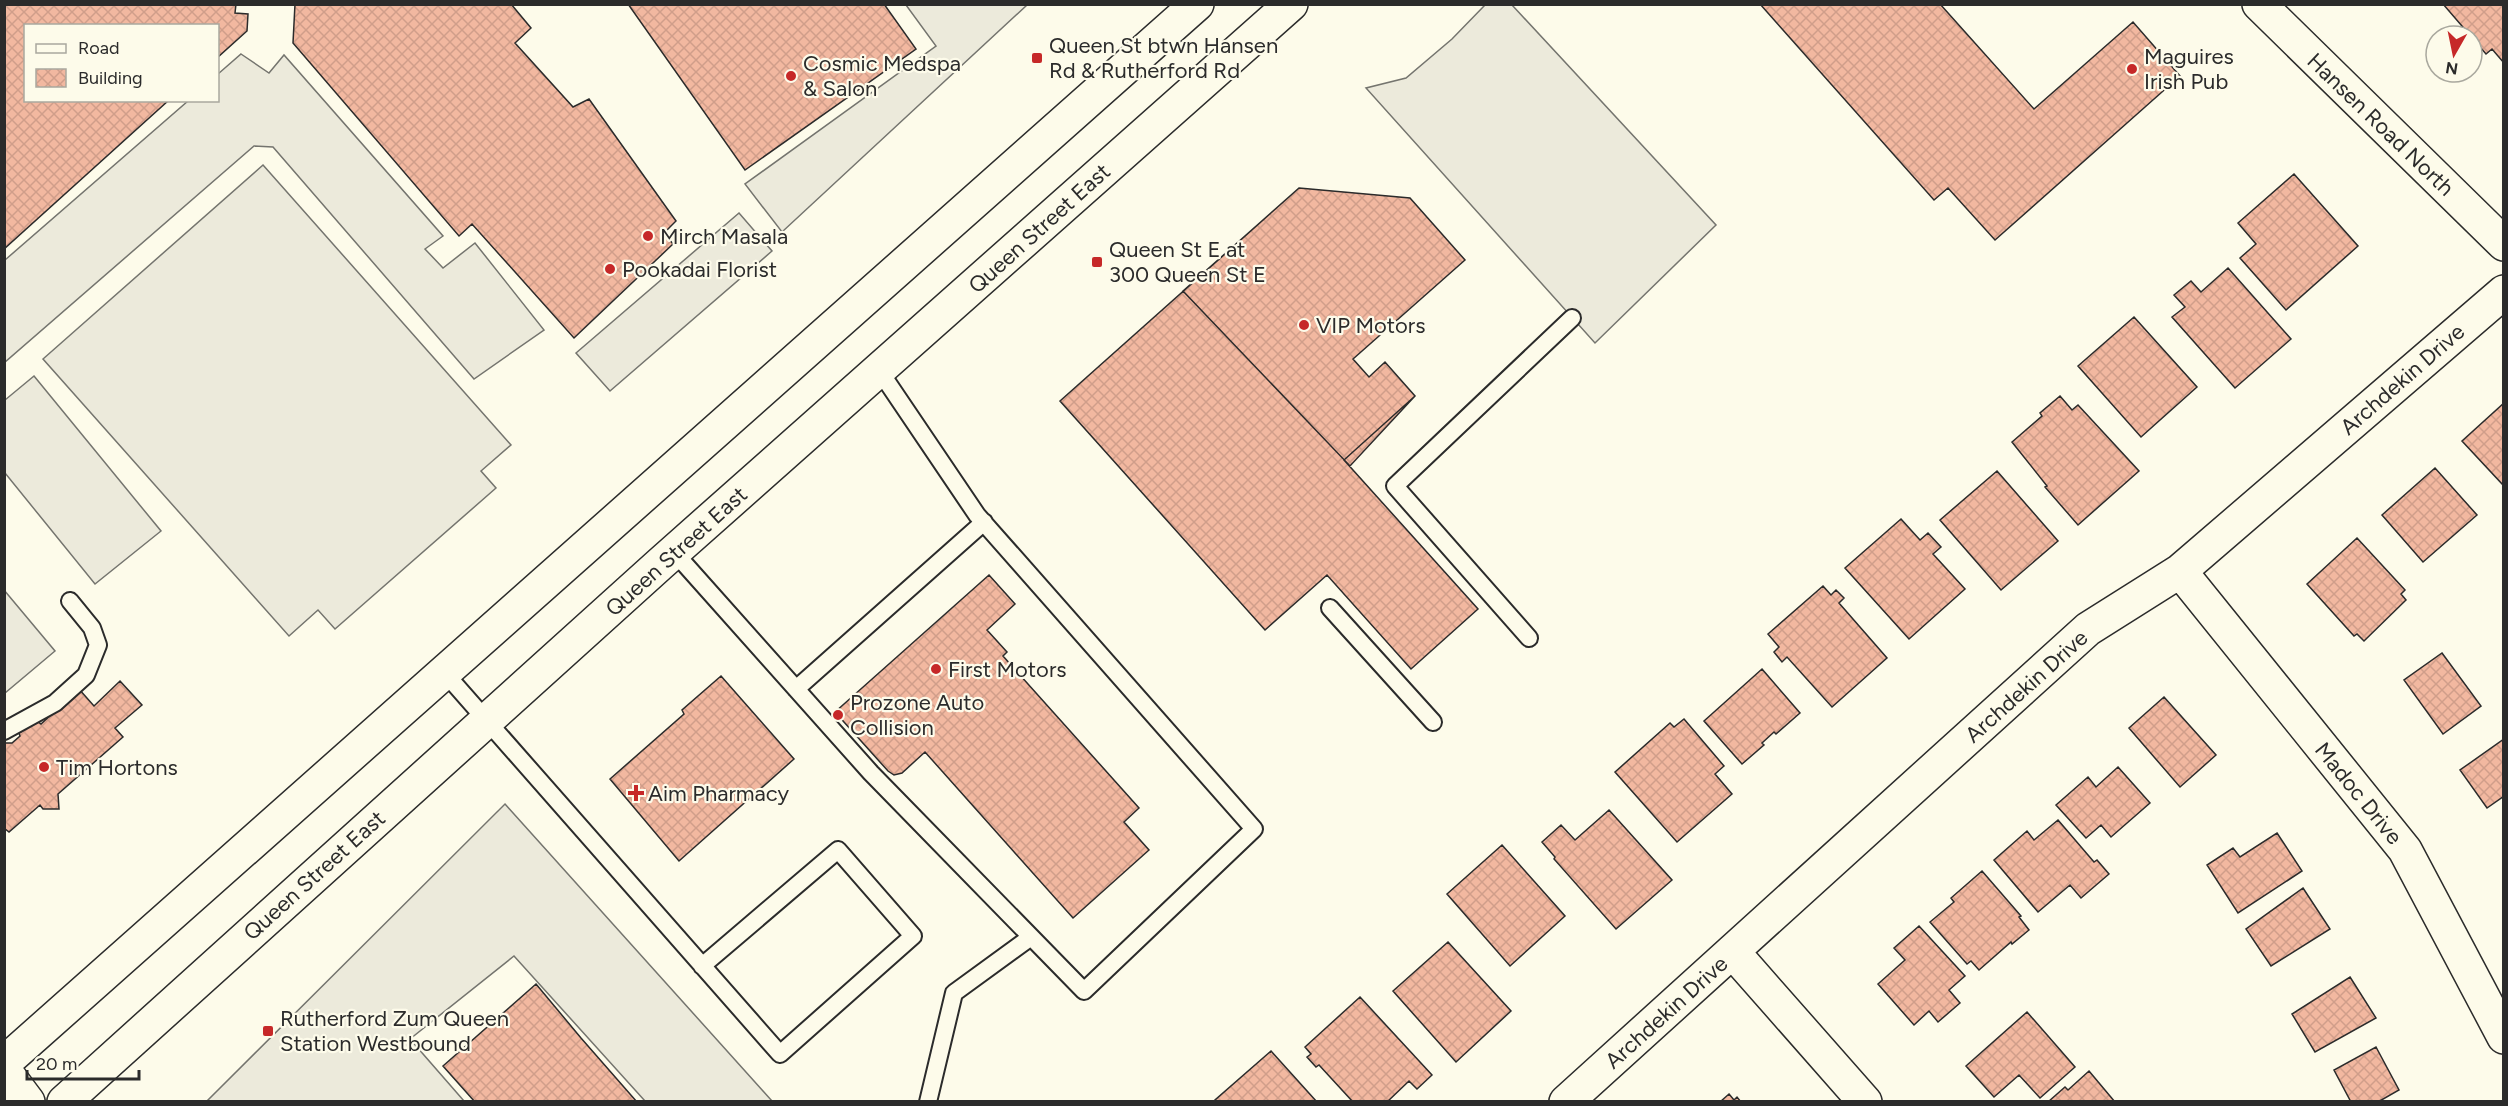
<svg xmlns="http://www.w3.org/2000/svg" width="2508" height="1106" font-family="Figtree,sans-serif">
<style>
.parking{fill:#eceadb;stroke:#74746e;stroke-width:1.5}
.building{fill:url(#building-cross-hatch);stroke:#2b2b2b;stroke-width:1.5}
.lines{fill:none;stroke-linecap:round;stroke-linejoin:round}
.lane-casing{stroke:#2b2b2b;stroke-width:20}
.street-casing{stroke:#2b2b2b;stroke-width:36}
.secondary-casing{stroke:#2b2b2b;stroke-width:36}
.lane{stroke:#fdfbea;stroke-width:16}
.street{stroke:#fdfbea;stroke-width:33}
.secondary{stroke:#fdfbea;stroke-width:33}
.poi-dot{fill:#c62828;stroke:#fdfbea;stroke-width:2}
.labels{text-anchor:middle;stroke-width:4.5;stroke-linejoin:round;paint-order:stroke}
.poi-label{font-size:22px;fill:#2b2b2b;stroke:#fdfbea;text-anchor:start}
.street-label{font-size:22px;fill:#2b2b2b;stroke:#fdfbea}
</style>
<defs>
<pattern id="building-cross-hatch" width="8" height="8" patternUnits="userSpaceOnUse" patternTransform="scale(1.5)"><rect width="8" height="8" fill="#f2b8a0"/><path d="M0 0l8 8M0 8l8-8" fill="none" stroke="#d09e8a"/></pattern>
</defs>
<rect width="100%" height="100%" fill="#fdfbea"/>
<path class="parking" d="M906,5h121l-245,227 -37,-48 191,-138z
M1485,5h27l204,220 -121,118 -229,-255 40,-10 46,-39z
M241,54l28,19 15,-18 159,181 -18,13 18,19 32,-25 69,87 -70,49 -201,-232 -19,-1 -249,216v-102l183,-159 30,-1v-26z
M263,165l248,280 -30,26 15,17 -161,141 -17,-19 -29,26 -246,-277z
M739,213l33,38 -162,140 -34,-38z
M34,376l127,155 -66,53 -90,-111v-73z
M4,590l51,61 -50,42h-1z
M505,804l267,297h-127l-131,-145 -104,83 54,62h-257z"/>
<path class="building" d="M4,4h232l-1,9 13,1 -1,17 -29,26v-31h-192v74h143l-165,149z
M295,4h216l20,24 -16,15 58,64 16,-8 87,122 -12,12 9,11 -99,94 -102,-114 -13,12 -166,-193z
M628,4h256l32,45 -171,121z
M1760,4h180l94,105 99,-87 47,54 -185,164 -47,-52 -14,12z
M2443,4h61v59l-12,-14 -6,5z
M2294,174l64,72 -72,64 -46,-52 16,-14 -18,-21z
M1299,188l111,10 55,62 -112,99 16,18 16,-15 30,34 -71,64 134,149 -67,60 -84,-94 -62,55 -205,-229z
M1299,188l111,10 55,62 -112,99 16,18 16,-15 30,34 -65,70 -167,-175z
M2228,268l63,71 -56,49 -63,-71 13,-10 -11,-12 17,-14 10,11z
M2134,317l63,70 -56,50 -63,-71z
M2060,396l12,14 6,-5 61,66 -61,54 -33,-38 2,-1 -35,-44 30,-26 -2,-3z
M2504,403v83l-42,-45z
M2435,468l42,47 -54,47 -41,-47z
M1997,471l61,70 -57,49 -61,-70z
M1901,519l19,21 8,-7 13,14 -8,7 32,35 -56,50 -64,-71z
M2357,538l48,52 -4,4 5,6 -42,41 -7,-7 -3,2 -47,-52z
M989,575l26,29 -28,26 20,22 -4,4 136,152 -15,14 25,28 -76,68 -148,-166 -23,21 -8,2 -6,-4 -53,-59z
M1823,586l8,9 5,-5 8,8 -5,5 48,55 -55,49 -45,-50 -5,5 -8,-10 5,-5 -11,-13z
M2442,653l39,53 -38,28 -39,-54z
M1762,669l38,44 -24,21 -2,-2 -12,11 2,2 -22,19 -38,-43z
M721,676l73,83 -115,102 -69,-82 74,-65 -2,-4z
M120,681l22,24 -27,23 8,9 -65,57 1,15h-16l-3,-4 -31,27 -5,-4v-85h8l8,-7 -1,-3 18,-12 4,3 38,-35 15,17z
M2164,697l52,58 -36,32 -51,-59z
M1684,719l40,47 -9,8 17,20 -55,48 -62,-70 55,-49 4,4z
M2504,739v57l-17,12 -27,-38z
M2118,767l32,36 -39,34 -10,-12 -15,13 -30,-33 32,-28 8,10z
M1609,810l63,70 -56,49 -62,-70 1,-2 -13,-15 19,-17 14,15z
M2058,820l36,42 3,-2 12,14 -28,24 -11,-13 -32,27 -44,-52 33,-29 7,9z
M2277,833l25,38 -64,42 -31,-48 26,-17 7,9z
M1502,845l63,71 -55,50 -63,-72z
M1982,871l39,45 -2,1 10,13 -17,14 -1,-2 -32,28 -8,-9 -4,3 -37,-42 24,-20 -3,-4z
M2303,888l27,41 -59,37 -25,-37z
M1919,926l46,50 -16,14 11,13 -22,19 -9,-11 -15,14 -36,-41 27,-24 -11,-12z
M1448,942l63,69 -55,51 -63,-71z
M2350,977l26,41 -61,34 -23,-38z
M536,984l45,54 56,64h-162l-32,-36z
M1360,997l72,78 -15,14 -8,-8 -22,21h-34l-34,-37 -3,2 -9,-10 4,-3 -6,-7z
M2027,1012l48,55 -35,31 -21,-23 -25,22 -28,-31z
M2376,1047l23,43 -21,12h-27l-17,-32z
M1271,1051l46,51h-101l-1,-2z
M2089,1071l26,31h-67l17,-15 3,3z
M1729,1094l5,6 3,-3 4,5h-21z"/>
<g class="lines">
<defs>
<path id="lane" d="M674,552l197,221 213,218 170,-162 -277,-314 -98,-145
M1330,608l103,114
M1529,638l-134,-152 177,-168
M444,672l336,382 133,-118 -75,-86 -136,116
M796,689l188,-167
M4,731l51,-28 31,-28 12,-30 -6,-17 -22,-27
M928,1102l26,-109 77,-56"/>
<path id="street" d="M2259,4l245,240
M2180,571l225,279 99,187
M1733,952l132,150
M1566,1102l522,-473 92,-58 324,-279"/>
<path id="secondary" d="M4,1063l1193,-1059
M4,1070l24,32
M64,1102l596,-538 631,-560"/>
</defs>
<use href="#lane" class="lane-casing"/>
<use href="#street" class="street-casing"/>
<use href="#secondary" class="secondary-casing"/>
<use href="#lane" class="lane"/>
<use href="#street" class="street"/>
<use href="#secondary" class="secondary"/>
</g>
<g class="poi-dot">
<rect x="1031" y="52" width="12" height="12" rx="3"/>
<circle cx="2132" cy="69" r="6"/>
<circle cx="791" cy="76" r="6"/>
<circle cx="648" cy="236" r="6"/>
<rect x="1091" y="256" width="12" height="12" rx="3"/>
<circle cx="610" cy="269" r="6"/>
<circle cx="1304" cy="325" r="6"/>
<circle cx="936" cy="669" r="6"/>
<circle cx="838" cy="715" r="6"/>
<circle cx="44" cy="767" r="6"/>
<path d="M633 784h6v6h6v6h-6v6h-6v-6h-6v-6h6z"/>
<rect x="262" y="1025" width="12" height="12" rx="3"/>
</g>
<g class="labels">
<g class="poi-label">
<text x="1049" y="53">Queen St btwn Hansen<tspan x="1049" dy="25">Rd &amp; Rutherford Rd</tspan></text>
<text x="2144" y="64">Maguires<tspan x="2144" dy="25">Irish Pub</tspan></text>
<text x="803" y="71">Cosmic Medspa<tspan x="803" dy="25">&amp; Salon</tspan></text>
<text x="660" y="244">Mirch Masala</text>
<text x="1109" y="257">Queen St E at<tspan x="1109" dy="25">300 Queen St E</tspan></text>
<text x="622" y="277">Pookadai Florist</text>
<text x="1316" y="333">VIP Motors</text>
<text x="948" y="677">First Motors</text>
<text x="850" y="710">Prozone Auto<tspan x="850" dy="25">Collision</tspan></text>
<text x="56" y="775">Tim Hortons</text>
<text x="648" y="801">Aim Pharmacy</text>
<text x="280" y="1026">Rutherford Zum Queen<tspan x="280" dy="25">Station Westbound</tspan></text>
</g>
<g class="street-label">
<text transform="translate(2381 124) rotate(44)" y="8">Hansen Road North</text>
<text transform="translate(1039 228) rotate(-42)" y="8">Queen Street East</text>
<text transform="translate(2402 379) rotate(-41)" y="8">Archdekin Drive</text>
<text transform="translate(676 551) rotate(-42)" y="8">Queen Street East</text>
<text transform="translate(2026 686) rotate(-42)" y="8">Archdekin Drive</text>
<text transform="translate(2359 793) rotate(51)" y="8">Madoc Drive</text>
<text transform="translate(314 875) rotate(-42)" y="8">Queen Street East</text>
<text transform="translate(1666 1012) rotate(-42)" y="8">Archdekin Drive</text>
</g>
</g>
<rect width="2508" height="1106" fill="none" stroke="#2b2b2b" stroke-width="12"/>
<rect x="24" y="24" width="195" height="78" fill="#fdfbea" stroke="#a9a89e" stroke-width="1.5"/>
<rect x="36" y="44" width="30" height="9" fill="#fdfbea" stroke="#a9a89e" stroke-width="1.5"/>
<text x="78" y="54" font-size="18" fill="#2b2b2b">Road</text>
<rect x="36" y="69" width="30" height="18" fill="url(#building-cross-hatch)" stroke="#a9a89e" stroke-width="1.5"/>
<text x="78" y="84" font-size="18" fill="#2b2b2b">Building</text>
<g transform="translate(2454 54) rotate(189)"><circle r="28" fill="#fdfbea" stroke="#a9a89e" stroke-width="1.5"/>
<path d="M0-4.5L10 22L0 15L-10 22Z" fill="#c62828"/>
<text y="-9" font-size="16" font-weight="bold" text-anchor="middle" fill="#2b2b2b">N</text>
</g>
<path d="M27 1070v9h112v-9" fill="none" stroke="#2b2b2b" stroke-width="3"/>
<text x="36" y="1070" font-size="18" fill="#2b2b2b" stroke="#fdfbea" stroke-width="4.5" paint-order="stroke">20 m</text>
</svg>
